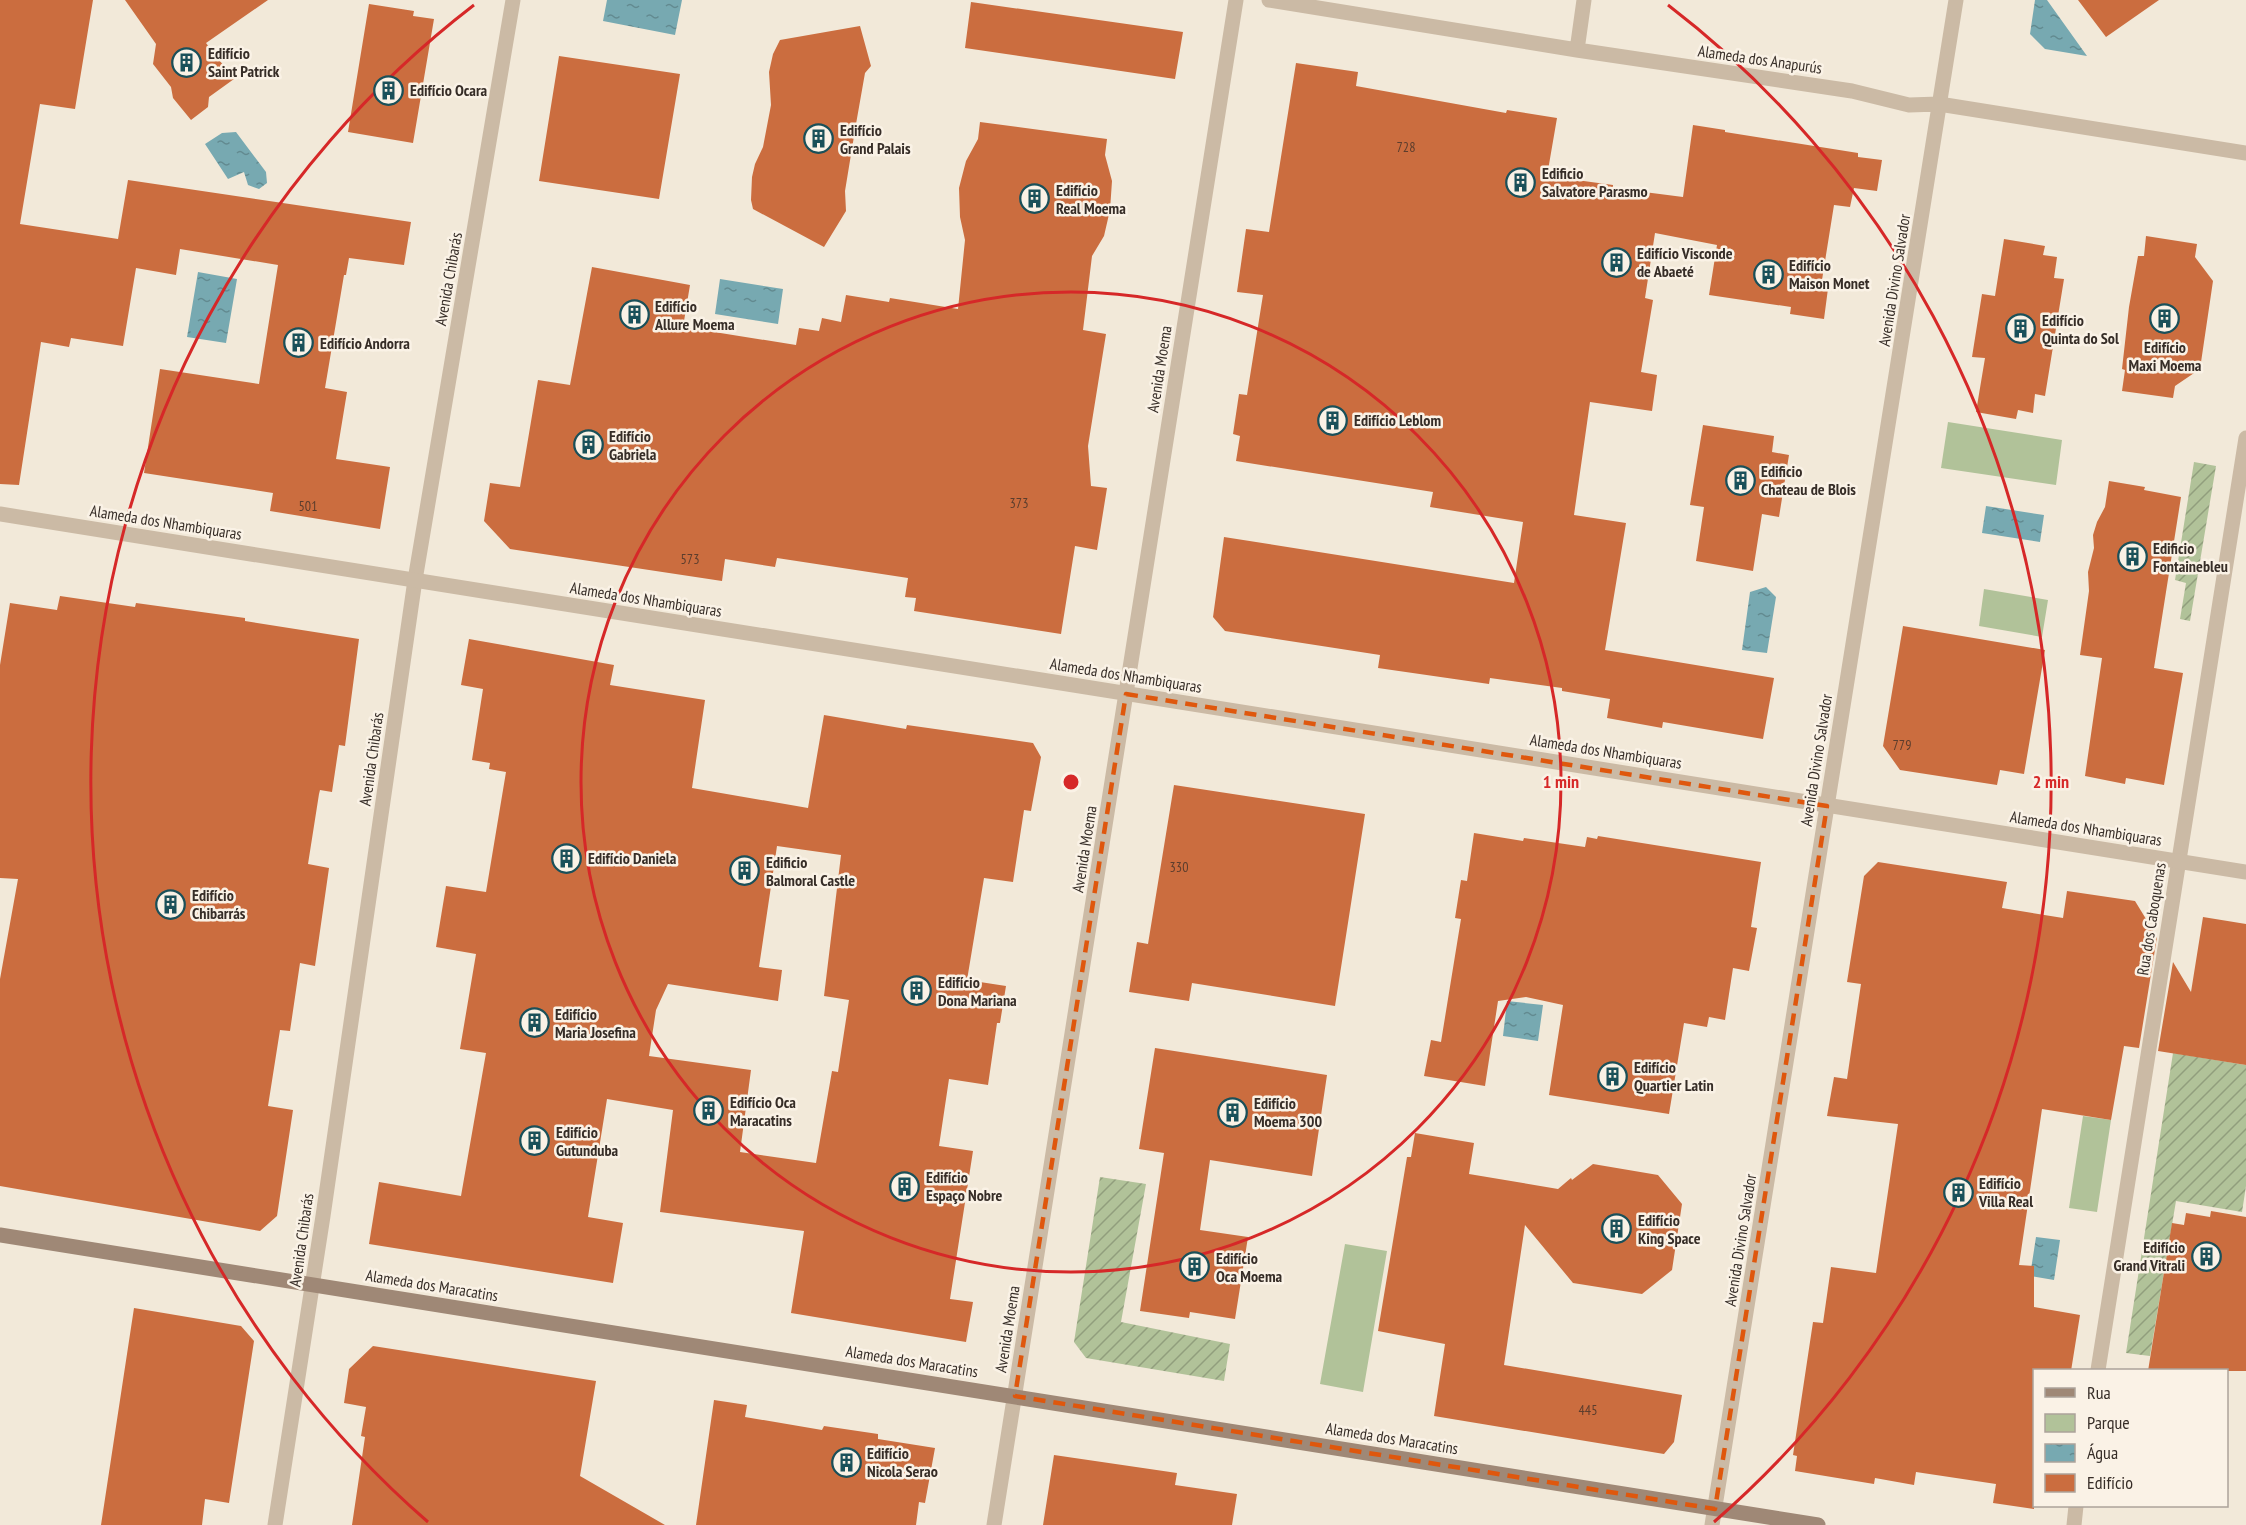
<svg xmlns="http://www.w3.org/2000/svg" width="2246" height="1525" font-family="'PT Sans Narrow',sans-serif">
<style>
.green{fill:#b1c299}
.garden{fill:url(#garden-furrows)}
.water{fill:url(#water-ripples)}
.building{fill:#cb6d3f;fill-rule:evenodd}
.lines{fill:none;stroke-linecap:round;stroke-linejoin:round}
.minor{stroke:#cbbaa5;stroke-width:15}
.tertiary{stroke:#cbbaa5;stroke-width:15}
.secondary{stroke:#9f8876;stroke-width:15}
.marked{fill:none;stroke:#df570d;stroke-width:4.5;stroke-dasharray:12 8;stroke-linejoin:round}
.ring{fill:none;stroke:#d62828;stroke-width:3}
.labels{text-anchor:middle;stroke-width:5;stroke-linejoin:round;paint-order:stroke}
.number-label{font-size:14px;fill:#5b3d2d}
.poi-label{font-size:16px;font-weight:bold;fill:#362d27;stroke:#faf2e6;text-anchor:start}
.street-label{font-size:16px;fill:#362d27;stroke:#faf2e6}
.centre{fill:#d62828;stroke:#faf2e6;stroke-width:3}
.ring-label{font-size:18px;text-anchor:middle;font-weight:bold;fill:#d62828;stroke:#faf2e6;stroke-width:5;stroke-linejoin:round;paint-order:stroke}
</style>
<defs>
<pattern id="garden-furrows" width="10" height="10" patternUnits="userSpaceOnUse" patternTransform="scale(1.5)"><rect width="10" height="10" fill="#b1c299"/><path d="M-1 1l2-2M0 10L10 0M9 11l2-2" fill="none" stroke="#919e7d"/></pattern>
<pattern id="water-ripples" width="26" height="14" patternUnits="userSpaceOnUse" patternTransform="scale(1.5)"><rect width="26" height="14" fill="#77a9b1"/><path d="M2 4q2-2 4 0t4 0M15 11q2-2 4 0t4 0" fill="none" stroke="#628a90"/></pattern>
</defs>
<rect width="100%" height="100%" fill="#f2e9d9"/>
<path class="green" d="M1948,422l114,18 -6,45 -115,-17z
M1984,589l64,11 -6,37 -63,-11z
M2083,1116l28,4 -14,92 -28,-4z
M1345,1244l42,7 -24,141 -43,-8z"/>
<path class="garden" d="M2194,462l22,4 -26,155 -10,-2 6,-36 -11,-3z
M2173,1053l73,12v121l-4,26 -66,-11 -26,155 -24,-3z
M1100,1177l46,7 -25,138 109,22 -6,37 -138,-23 -12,-16z"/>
<path class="water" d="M607,0h75l-7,35 -72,-14z
M2035,0h12l40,56 -42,-7 -15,-15z
M236,132l30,40 1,11 -8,6 -11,-4 -4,-13 -16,7 -23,-35 17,-11z
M198,272l39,7 -11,64 -39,-6z
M720,279l63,10 -5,35 -63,-10z
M1986,506l58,9 -4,27 -58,-9z
M1766,587l10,10 -9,56 -25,-3 8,-58z
M1507,1001l36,4 -5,36 -35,-5z
M2036,1237l24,3 -6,40 -24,-4z"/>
<path class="building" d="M0,0h93l-18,109 -35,-5 -20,120 98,15 10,-59 283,42 -7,43 -55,-7 -3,17h-2l-19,113 22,4 -11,67 54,8 -10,62 -110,-18 3,-18 -129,-20 16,-104 99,15 19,-119 -98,-16 -4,26 -40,-7 -13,78 -52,-8 -2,9 -28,-5 -22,143 -19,-1z
M125,0h143l-62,43 28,36 -25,18 -1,10 -17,13 -18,-22 -2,-11 -18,-23 3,-20z
M2078,0h81l-53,37z
M971,2l212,30 -8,47 -210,-31z
M369,4l45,7 -1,5 21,3 -21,124 -65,-11z
M860,26l11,40 -6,7 -9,51 -11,67 1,20 -22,36 -71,-38 -2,-9 1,-23 3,-13 8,-17 8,-42 -2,-33 4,-18 7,-14z
M559,56l121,18 -21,125 -120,-18z
M1296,63l62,9 -2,14 150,27 1,-3 50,8 -10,58 66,9v3l70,9 10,-72 32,5v2l133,21v4l24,3 -5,31 -23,-3 -4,19 -16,-2 -12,75 7,1 -5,38 -34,-5 1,-7 -82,-12 8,-50 -62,-12 -10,65 8,2 -12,72 16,3 -5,36 -62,-9 -16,113 52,8 -21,127 169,28 -11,61 -100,-17 -1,6 -55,-10 3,-19 -48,-8v-3l-72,-10 -1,6 -111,-16 2,-13 -155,-24 -12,-14 11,-80 290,46 9,-61 -93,-15 3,-15 -197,-31 4,-25 -7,-2 6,-40 8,1 16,-100 -26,-3 9,-63 23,3z
M980,122l127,17 -2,16 7,26 -2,29 -6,26 -12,20 -9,74 23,4 -18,112 3,40 16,2 -10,62 -22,-4 -14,88 -147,-23 2,-13 -11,-1 3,-19 -131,-20 -2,9 -50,-8 -3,22 -212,-32 -26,-28 6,-38 30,4 18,-107 32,5 22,-118 98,18 -7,42 113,18 3,-17 20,3 3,-13 19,4 5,-27 43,7 1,-4 68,11 7,-69 -5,-23 -1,-29 7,-27 12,-22z
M2146,236l51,8 -2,13 18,24 -13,88 -25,17 -2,12 -51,-7 3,-21 -3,-1 7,-62 9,-51h6z
M2004,239l41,7 -2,9 14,2 -3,21 10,1 -19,117 -10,-2 -2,19 -15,-3 -2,9 -40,-7 9,-54 -13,-1 10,-63 13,2z
M1703,425l71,11 -2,16 17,3 -10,62 -17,-3 -9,57 -57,-10 8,-54 -14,-2z
M2109,481l36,6 -1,3 37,7 -27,171 29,5 -19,112 -38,-7 -1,6 -40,-8 17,-118 -22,-3 9,-64 -1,-19 6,-24 -1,-13 4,-13 8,-15z
M60,596l75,11 1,-4 109,15v3l114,18 -14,107 -6,-1 -7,47 -12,-2 -1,4 -11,70 21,4 -14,98 -15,-3 -10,68 -10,-1 -12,76 25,4 -16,106 -17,15 -260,-45v-207l18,-100 -18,-1v-213l10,-62 47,7z
M1903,626l142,24 -21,124 -24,-4 -3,15 -97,-15 -17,-24z
M469,639l145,26 -4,20 95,15 -13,88 116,20 16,-93 82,14 1,-4 126,18 8,14 -10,54 -7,-1 -11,72 -29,-4 -17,102 39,6 -6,37h-3l-9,62 -39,-6 -10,67 34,5 -23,148 23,3 -7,40 -175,-29 13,-82 -144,-19 13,-102 -66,-11 -19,118 35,6 -10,60 -244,-39 10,-62 82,14 25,-143 -26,-4 16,-95 -40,-7 10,-61 40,6 20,-120 -17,-3 1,-6 -18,-3 11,-71 -22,-4zM777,846l64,9 -17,141 25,4 -11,72 -6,-1 -16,92 -76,-11 11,-82 -102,-14 7,-46 12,-26 110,17 4,-31 -23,-3z
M1174,785l191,29 -30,192 -143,-23 -3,18 -60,-9 8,-50 11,2z
M1474,833l49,8 1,-3 61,9 2,-10 10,2 1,-3 163,26 -10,65 6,1 -8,43 -16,-3 -8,52 -16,-3 -2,10 -23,-4 -15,91 -120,-19 14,-90 -37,-8 -28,4 -13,85 -61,-10 7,-36 10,2 20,-123 -6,-1 6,-38 6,1z
M1878,862l129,20 -5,26 61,10 4,-27 68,10 22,36 -18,111 -15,-2 -13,74 -69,-11 -23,156 15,1v41l46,8 -9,56h-37v138l-41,-6 3,-19 -80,-12 -2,13 -39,-7 -1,6 -79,-13 2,-15 -4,-1 20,-133 10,1 8,-56 45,6 22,-149 -71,-8 7,-39 13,2 14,-95 -14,-2 17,-106z
M2203,917l43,7v141l-88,-14 15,-89 18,30z
M1155,1048l172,27 -15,101 -102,-16 -10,70 48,7 -13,82 -45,-7 -1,6 -49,-7 24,-158 -25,-4z
M1415,1133l59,10 -5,31 89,15 13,-11 1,2 21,-16 65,11 24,29 -10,66 -30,24 -69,-11 -48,-58 -21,140 178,30 -8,47 -10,12 -230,-38 11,-72 -67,-13 29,-174h4z
M2211,1211l35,6v154h-98l24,-148 12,2 2,-12 24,4z
M134,1308l107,18 13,15 -25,162 -24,-4 -3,26h-101z
M373,1346l223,35 -16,95 85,49h-313l13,-88 -4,-1 5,-29 -22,-4 5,-34z
M714,1400l33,5 -2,12 77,13 2,-4 54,8v5l57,9 -10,55 -6,-1 -3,23h-220z
M1054,1455l123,18 -2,12 62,9 -5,31h-189z"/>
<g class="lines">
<path class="minor" d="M1269,0l308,50 275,41 57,14 30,-1 307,49
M1577,50l7,-50
M2098,1370l148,-932
M275,1525l48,-309 92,-636 98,-580
M994,1525l242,-1525
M1712,1525l244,-1525
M2074,1525l2,-19"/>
<path class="tertiary" d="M0,514l2246,358"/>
<path class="secondary" d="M0,1235l1818,290"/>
</g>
<path class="marked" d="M1126,694l701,112 -112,703 -700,-113z"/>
<g class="ring">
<circle cx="1071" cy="782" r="490"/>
<path d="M428 1522A980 980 0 0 1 474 5M1668 5A980 980 0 0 1 1714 1522"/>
</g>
<defs>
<symbol id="building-ring" viewBox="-11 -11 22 22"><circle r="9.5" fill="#faf2e6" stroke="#1a5059" stroke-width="1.5"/><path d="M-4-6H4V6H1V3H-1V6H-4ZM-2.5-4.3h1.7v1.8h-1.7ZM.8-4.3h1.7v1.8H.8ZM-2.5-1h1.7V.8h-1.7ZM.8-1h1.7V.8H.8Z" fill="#1a5059"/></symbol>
</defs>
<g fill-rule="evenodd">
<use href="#building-ring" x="170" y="46" width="33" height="33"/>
<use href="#building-ring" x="372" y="74" width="33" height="33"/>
<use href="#building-ring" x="802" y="122" width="33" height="33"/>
<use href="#building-ring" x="1504" y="166" width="33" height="33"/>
<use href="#building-ring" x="1018" y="182" width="33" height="33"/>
<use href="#building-ring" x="1600" y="246" width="33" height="33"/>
<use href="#building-ring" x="1752" y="258" width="33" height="33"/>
<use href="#building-ring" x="618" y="298" width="33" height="33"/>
<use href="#building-ring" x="2148" y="302" width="33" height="33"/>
<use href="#building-ring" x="2004" y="312" width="33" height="33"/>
<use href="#building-ring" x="282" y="326" width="33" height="33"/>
<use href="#building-ring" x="1316" y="404" width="33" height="33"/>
<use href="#building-ring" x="572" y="428" width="33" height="33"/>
<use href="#building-ring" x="1724" y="464" width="33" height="33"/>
<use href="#building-ring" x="2116" y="540" width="33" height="33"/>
<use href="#building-ring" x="550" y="842" width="33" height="33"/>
<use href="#building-ring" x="728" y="854" width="33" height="33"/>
<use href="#building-ring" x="154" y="888" width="33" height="33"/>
<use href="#building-ring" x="900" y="974" width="33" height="33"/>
<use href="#building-ring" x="518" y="1006" width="33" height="33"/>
<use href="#building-ring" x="1596" y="1060" width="33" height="33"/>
<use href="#building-ring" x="692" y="1094" width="33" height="33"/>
<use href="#building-ring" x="1216" y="1096" width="33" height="33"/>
<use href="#building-ring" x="518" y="1124" width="33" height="33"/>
<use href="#building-ring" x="888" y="1170" width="33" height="33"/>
<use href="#building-ring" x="1942" y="1176" width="33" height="33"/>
<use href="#building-ring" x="1600" y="1212" width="33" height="33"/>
<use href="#building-ring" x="2190" y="1240" width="33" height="33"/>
<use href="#building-ring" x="1178" y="1250" width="33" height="33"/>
<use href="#building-ring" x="830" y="1446" width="33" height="33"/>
</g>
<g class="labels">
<g class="number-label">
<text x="1406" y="152">728</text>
<text x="1019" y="508">373</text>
<text x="308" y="511">501</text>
<text x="690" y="564">573</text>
<text x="1902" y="750">779</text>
<text x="1179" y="872">330</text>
<text x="1588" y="1415">445</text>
</g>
<g class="poi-label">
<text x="208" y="59">Edifício<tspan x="208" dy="18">Saint Patrick</tspan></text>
<text x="410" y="96">Edifício Ocara</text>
<text x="840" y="136">Edifício<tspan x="840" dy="18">Grand Palais</tspan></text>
<text x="1542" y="179">Edificio<tspan x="1542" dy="18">Salvatore Parasmo</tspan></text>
<text x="1056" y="196">Edifício<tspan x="1056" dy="18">Real Moema</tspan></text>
<text x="1637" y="259">Edifício Visconde<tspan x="1637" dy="18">de Abaeté</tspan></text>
<text x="1789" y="271">Edifício<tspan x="1789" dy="18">Maison Monet</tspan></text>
<text x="655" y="312">Edifício<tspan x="655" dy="18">Allure Moema</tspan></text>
<text x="2042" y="326">Edifício<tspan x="2042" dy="18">Quinta do Sol</tspan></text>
<text x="320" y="349">Edifício Andorra</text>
<text x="2165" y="353" text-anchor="middle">Edifício<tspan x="2165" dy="18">Maxi Moema</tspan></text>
<text x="1354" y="426">Edifício Leblom</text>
<text x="609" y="442">Edifício<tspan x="609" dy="18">Gabriela</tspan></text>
<text x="1761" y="477">Edificio<tspan x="1761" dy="18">Chateau de Blois</tspan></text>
<text x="2153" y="554">Edificio<tspan x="2153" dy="18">Fontainebleu</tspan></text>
<text x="588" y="864">Edifício Daniela</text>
<text x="766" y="868">Edificio<tspan x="766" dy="18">Balmoral Castle</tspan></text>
<text x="192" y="901">Edifício<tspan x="192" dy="18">Chibarrás</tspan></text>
<text x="938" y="988">Edifício<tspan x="938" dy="18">Dona Mariana</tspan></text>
<text x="555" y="1020">Edifício<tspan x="555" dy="18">Maria Josefina</tspan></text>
<text x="1634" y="1073">Edifício<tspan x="1634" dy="18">Quartier Latin</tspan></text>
<text x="730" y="1108">Edifício Oca<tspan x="730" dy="18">Maracatins</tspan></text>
<text x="1254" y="1109">Edifício<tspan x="1254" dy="18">Moema 300</tspan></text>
<text x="556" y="1138">Edifício<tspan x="556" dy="18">Gutunduba</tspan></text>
<text x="926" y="1183">Edifício<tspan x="926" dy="18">Espaço Nobre</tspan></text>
<text x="1979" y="1189">Edifício<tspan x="1979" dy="18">Villa Real</tspan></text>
<text x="1638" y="1226">Edifício<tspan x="1638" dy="18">King Space</tspan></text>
<text x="2185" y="1253" text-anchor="end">Edifício<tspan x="2185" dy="18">Grand Vitrali</tspan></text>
<text x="1216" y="1264">Edifício<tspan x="1216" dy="18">Oca Moema</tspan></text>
<text x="867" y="1459">Edifício<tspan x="867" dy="18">Nicola Serao</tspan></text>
</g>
<g class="street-label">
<text transform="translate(1760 59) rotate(8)" y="6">Alameda dos Anapurús</text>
<text transform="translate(448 279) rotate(-80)" y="6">Avenida Chibarás</text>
<text transform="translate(1894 280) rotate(-81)" y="6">Avenida Divino Salvador</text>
<text transform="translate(1159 369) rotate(-81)" y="6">Avenida Moema</text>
<text transform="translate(166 522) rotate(9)" y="6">Alameda dos Nhambiquaras</text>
<text transform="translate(646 599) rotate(9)" y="6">Alameda dos Nhambiquaras</text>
<text transform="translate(1126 675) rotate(9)" y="6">Alameda dos Nhambiquaras</text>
<text transform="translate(1606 751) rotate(9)" y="6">Alameda dos Nhambiquaras</text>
<text transform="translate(371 759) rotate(-82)" y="6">Avenida Chibarás</text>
<text transform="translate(1816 760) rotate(-81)" y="6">Avenida Divino Salvador</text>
<text transform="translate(2086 828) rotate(9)" y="6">Alameda dos Nhambiquaras</text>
<text transform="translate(1084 849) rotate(-81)" y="6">Avenida Moema</text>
<text transform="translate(2151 919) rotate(-81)" y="6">Rua dos Caboquenas</text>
<text transform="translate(301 1240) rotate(-82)" y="6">Avenida Chibarás</text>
<text transform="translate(1740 1240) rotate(-81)" y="6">Avenida Divino Salvador</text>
<text transform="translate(432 1285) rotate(9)" y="6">Alameda dos Maracatins</text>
<text transform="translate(1007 1329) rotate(-81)" y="6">Avenida Moema</text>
<text transform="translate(912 1361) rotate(9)" y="6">Alameda dos Maracatins</text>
<text transform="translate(1392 1438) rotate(9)" y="6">Alameda dos Maracatins</text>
</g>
</g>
<circle cx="1071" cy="782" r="9" class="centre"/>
<g class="ring-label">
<text x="1561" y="788">1 min</text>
<text x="2051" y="788">2 min</text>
</g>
<rect x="2033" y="1369" width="195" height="138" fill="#faf2e6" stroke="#aca39a" stroke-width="1.5"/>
<rect x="2045" y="1388" width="30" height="9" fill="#9f8876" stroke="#aca39a" stroke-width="1.5"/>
<text x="2087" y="1399" font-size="18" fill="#362d27">Rua</text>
<rect x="2045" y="1414" width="30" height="18" fill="#b1c299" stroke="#aca39a" stroke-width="1.5"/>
<text x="2087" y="1429" font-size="18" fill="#362d27">Parque</text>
<rect x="2045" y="1444" width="30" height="18" fill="url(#water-ripples)" stroke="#aca39a" stroke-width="1.5"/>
<text x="2087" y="1459" font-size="18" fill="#362d27">Água</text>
<rect x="2045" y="1474" width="30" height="18" fill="#cb6d3f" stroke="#aca39a" stroke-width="1.5"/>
<text x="2087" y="1489" font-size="18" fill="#362d27">Edifício</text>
</svg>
